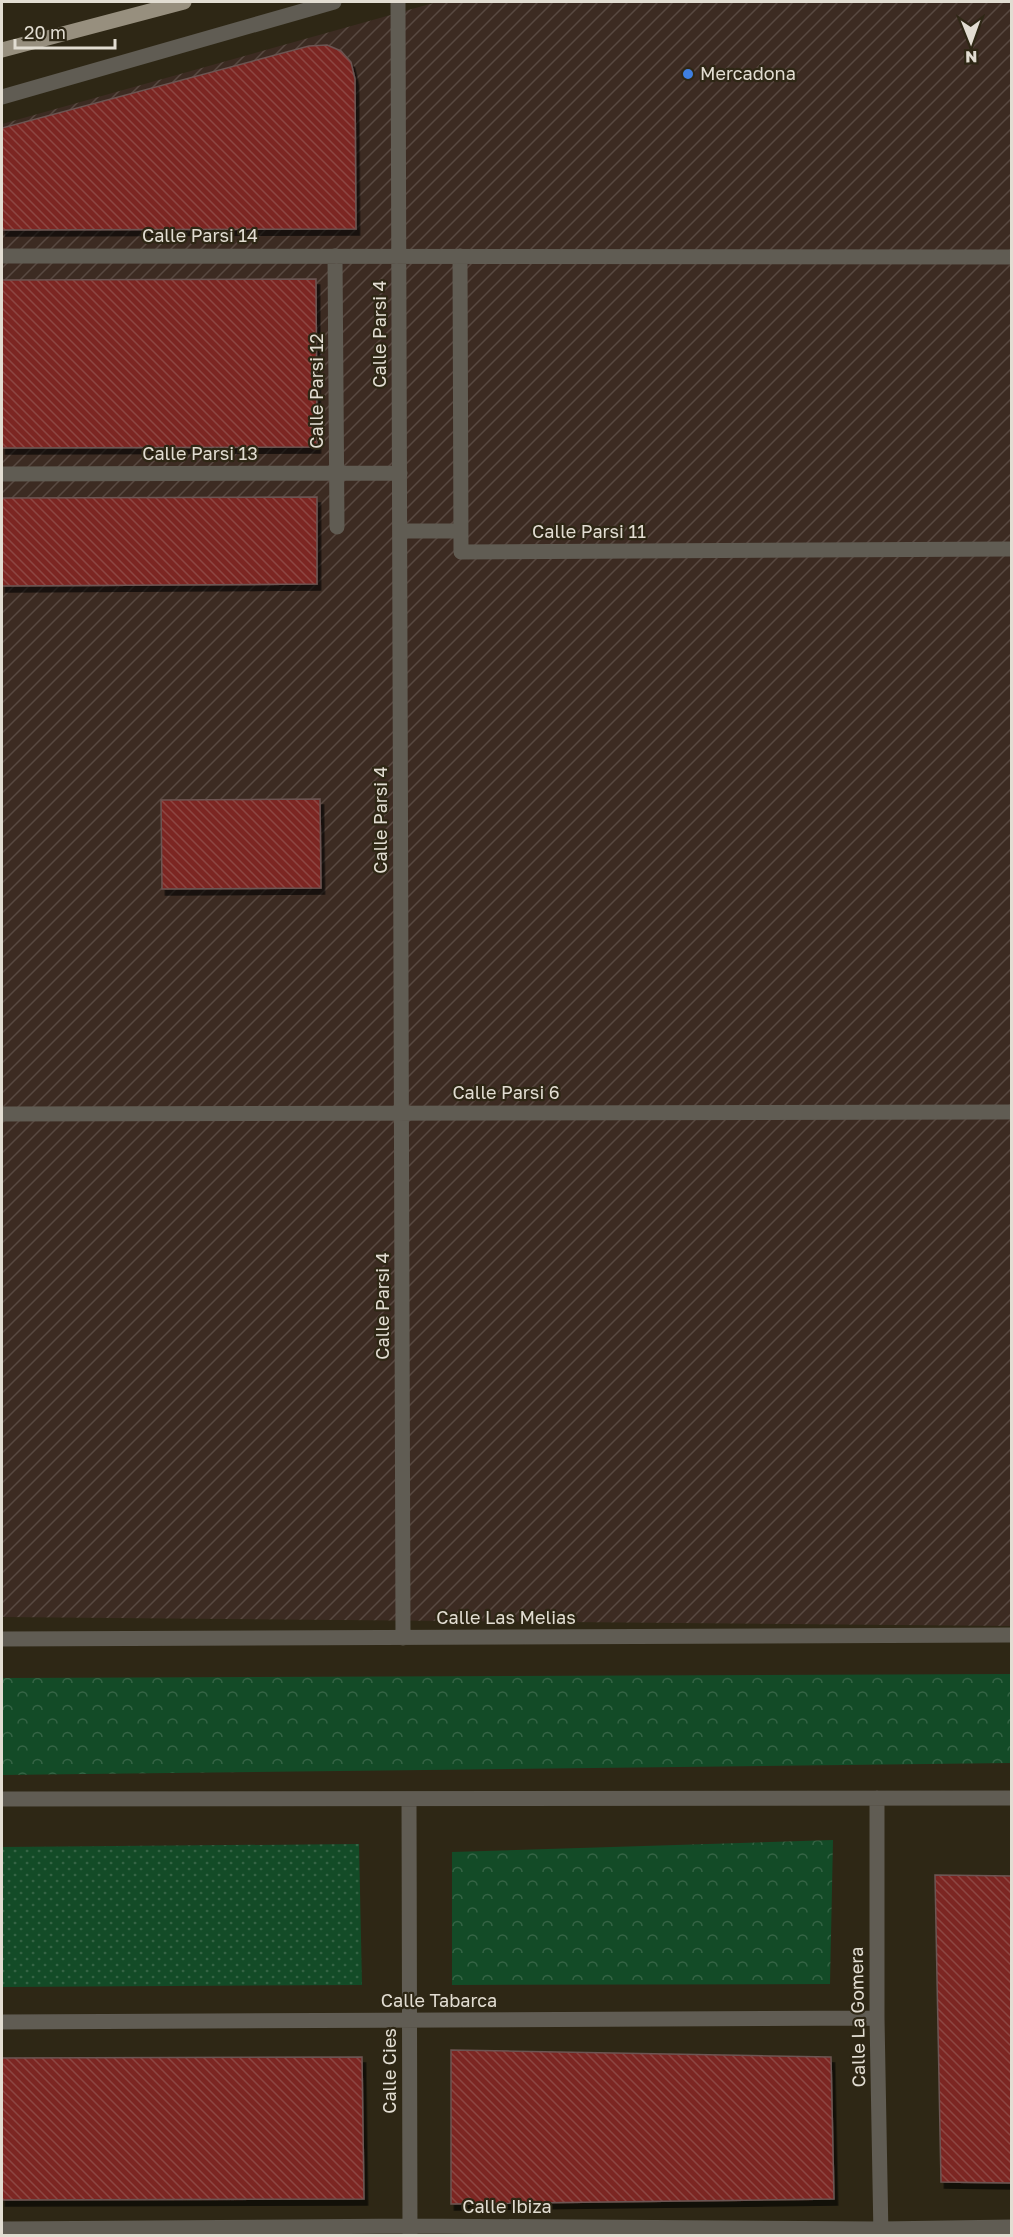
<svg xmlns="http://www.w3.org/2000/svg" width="1013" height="2237" font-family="'Golos Text',sans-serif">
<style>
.industrial{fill:url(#industrial-furrows)}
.grass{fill:url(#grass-dots)}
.park{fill:url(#park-crowns)}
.building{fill:url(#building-back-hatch);stroke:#6c5552;stroke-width:1.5;filter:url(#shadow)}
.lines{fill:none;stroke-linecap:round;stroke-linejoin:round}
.minor{stroke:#605c53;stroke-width:15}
.major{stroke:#978f7e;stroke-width:15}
.shop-dot{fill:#3f7fe0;stroke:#2e2715;stroke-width:2}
.labels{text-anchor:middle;stroke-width:4.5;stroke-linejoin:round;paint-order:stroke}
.poi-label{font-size:18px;fill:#e2ddd2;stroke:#2e2715;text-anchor:start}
.street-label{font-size:18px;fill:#e2ddd2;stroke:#2e2715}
</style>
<defs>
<pattern id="industrial-furrows" width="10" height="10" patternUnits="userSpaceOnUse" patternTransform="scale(1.5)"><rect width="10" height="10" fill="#3c2b22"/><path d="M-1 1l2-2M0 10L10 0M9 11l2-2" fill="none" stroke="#584941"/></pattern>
<pattern id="grass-dots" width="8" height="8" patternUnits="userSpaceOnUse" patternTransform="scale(1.5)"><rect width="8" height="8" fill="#134b27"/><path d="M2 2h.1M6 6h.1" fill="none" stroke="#356445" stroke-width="1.8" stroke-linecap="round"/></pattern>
<pattern id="park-crowns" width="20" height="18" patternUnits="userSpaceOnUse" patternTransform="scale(1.5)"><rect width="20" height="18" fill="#134b27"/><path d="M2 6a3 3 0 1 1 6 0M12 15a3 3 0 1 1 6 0" fill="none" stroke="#356445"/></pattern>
<pattern id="building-back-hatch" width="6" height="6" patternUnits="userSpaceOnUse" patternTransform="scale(1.5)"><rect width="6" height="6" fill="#7b2723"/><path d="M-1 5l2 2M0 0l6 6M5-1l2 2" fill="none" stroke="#8d4642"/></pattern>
<filter id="shadow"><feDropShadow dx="3.5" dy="6" stdDeviation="0" flood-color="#0009"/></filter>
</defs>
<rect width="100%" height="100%" fill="#2e2715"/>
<path class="industrial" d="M437,2h574v1624l-1009,-9v-1493z"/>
<path class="grass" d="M359,1844l3,141 -360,2v-140z"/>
<path class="park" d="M1011,1674v89l-1009,12v-97z
M833,1840l-3,144 -378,1v-133z"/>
<path class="building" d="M327,45l14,6 10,11 4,17 1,150 -354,1v-102l307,-82z
M316,279l1,168 -315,1v-168z
M317,497v87l-315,2v-88z
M320,799l1,89 -159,1 -1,-89z
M935,1875l77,1v307l-71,-1z
M451,2050l380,7 3,142 -383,5z
M362,2057l2,142 -362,1v-142z"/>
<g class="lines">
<path class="minor" d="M398,2l5,1636
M2,97l332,-95
M2,256l1010,1
M335,256l2,271
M460,256l1,296 551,-3
M2,474l398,-1
M400,531h61
M2,1114l1010,-2
M2,1639l1010,-4
M877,1798v220l4,218
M2,1799l1010,-1
M409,1799l1,437
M2,2022l875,-4
M2,2229l408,-3 471,3 131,-2"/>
<path class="major" d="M2,50l182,-48"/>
</g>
<circle class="shop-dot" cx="688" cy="74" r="6"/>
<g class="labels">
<g class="poi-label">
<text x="700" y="80">Mercadona</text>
</g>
<g class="street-label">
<text x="200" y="242">Calle Parsi 14</text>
<text transform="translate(380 334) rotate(-90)" y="6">Calle Parsi 4</text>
<text transform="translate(317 391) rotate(-90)" y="6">Calle Parsi 12</text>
<text x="200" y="460">Calle Parsi 13</text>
<text x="589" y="538">Calle Parsi 11</text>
<text transform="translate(381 820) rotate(-90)" y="6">Calle Parsi 4</text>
<text x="506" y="1099">Calle Parsi 6</text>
<text transform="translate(383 1306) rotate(-90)" y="6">Calle Parsi 4</text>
<text x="506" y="1624">Calle Las Melias</text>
<text x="439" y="2007">Calle Tabarca</text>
<text transform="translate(858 2017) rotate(-91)" y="6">Calle La Gomera</text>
<text transform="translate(390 2071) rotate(-90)" y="6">Calle Cies</text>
<text x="507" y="2213">Calle Ibiza</text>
</g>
</g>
<rect width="1013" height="2237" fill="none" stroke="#e2ddd2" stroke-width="6"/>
<g transform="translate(971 42) rotate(179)" stroke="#2e2715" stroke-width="4.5" paint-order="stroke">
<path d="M0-4.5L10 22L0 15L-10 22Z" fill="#e2ddd2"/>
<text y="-9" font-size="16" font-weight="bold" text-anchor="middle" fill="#e2ddd2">N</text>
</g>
<path d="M15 39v9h100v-9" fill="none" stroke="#e2ddd2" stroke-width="3"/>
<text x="24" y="39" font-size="18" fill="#e2ddd2" stroke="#2e2715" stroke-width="4.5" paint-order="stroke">20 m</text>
</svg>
